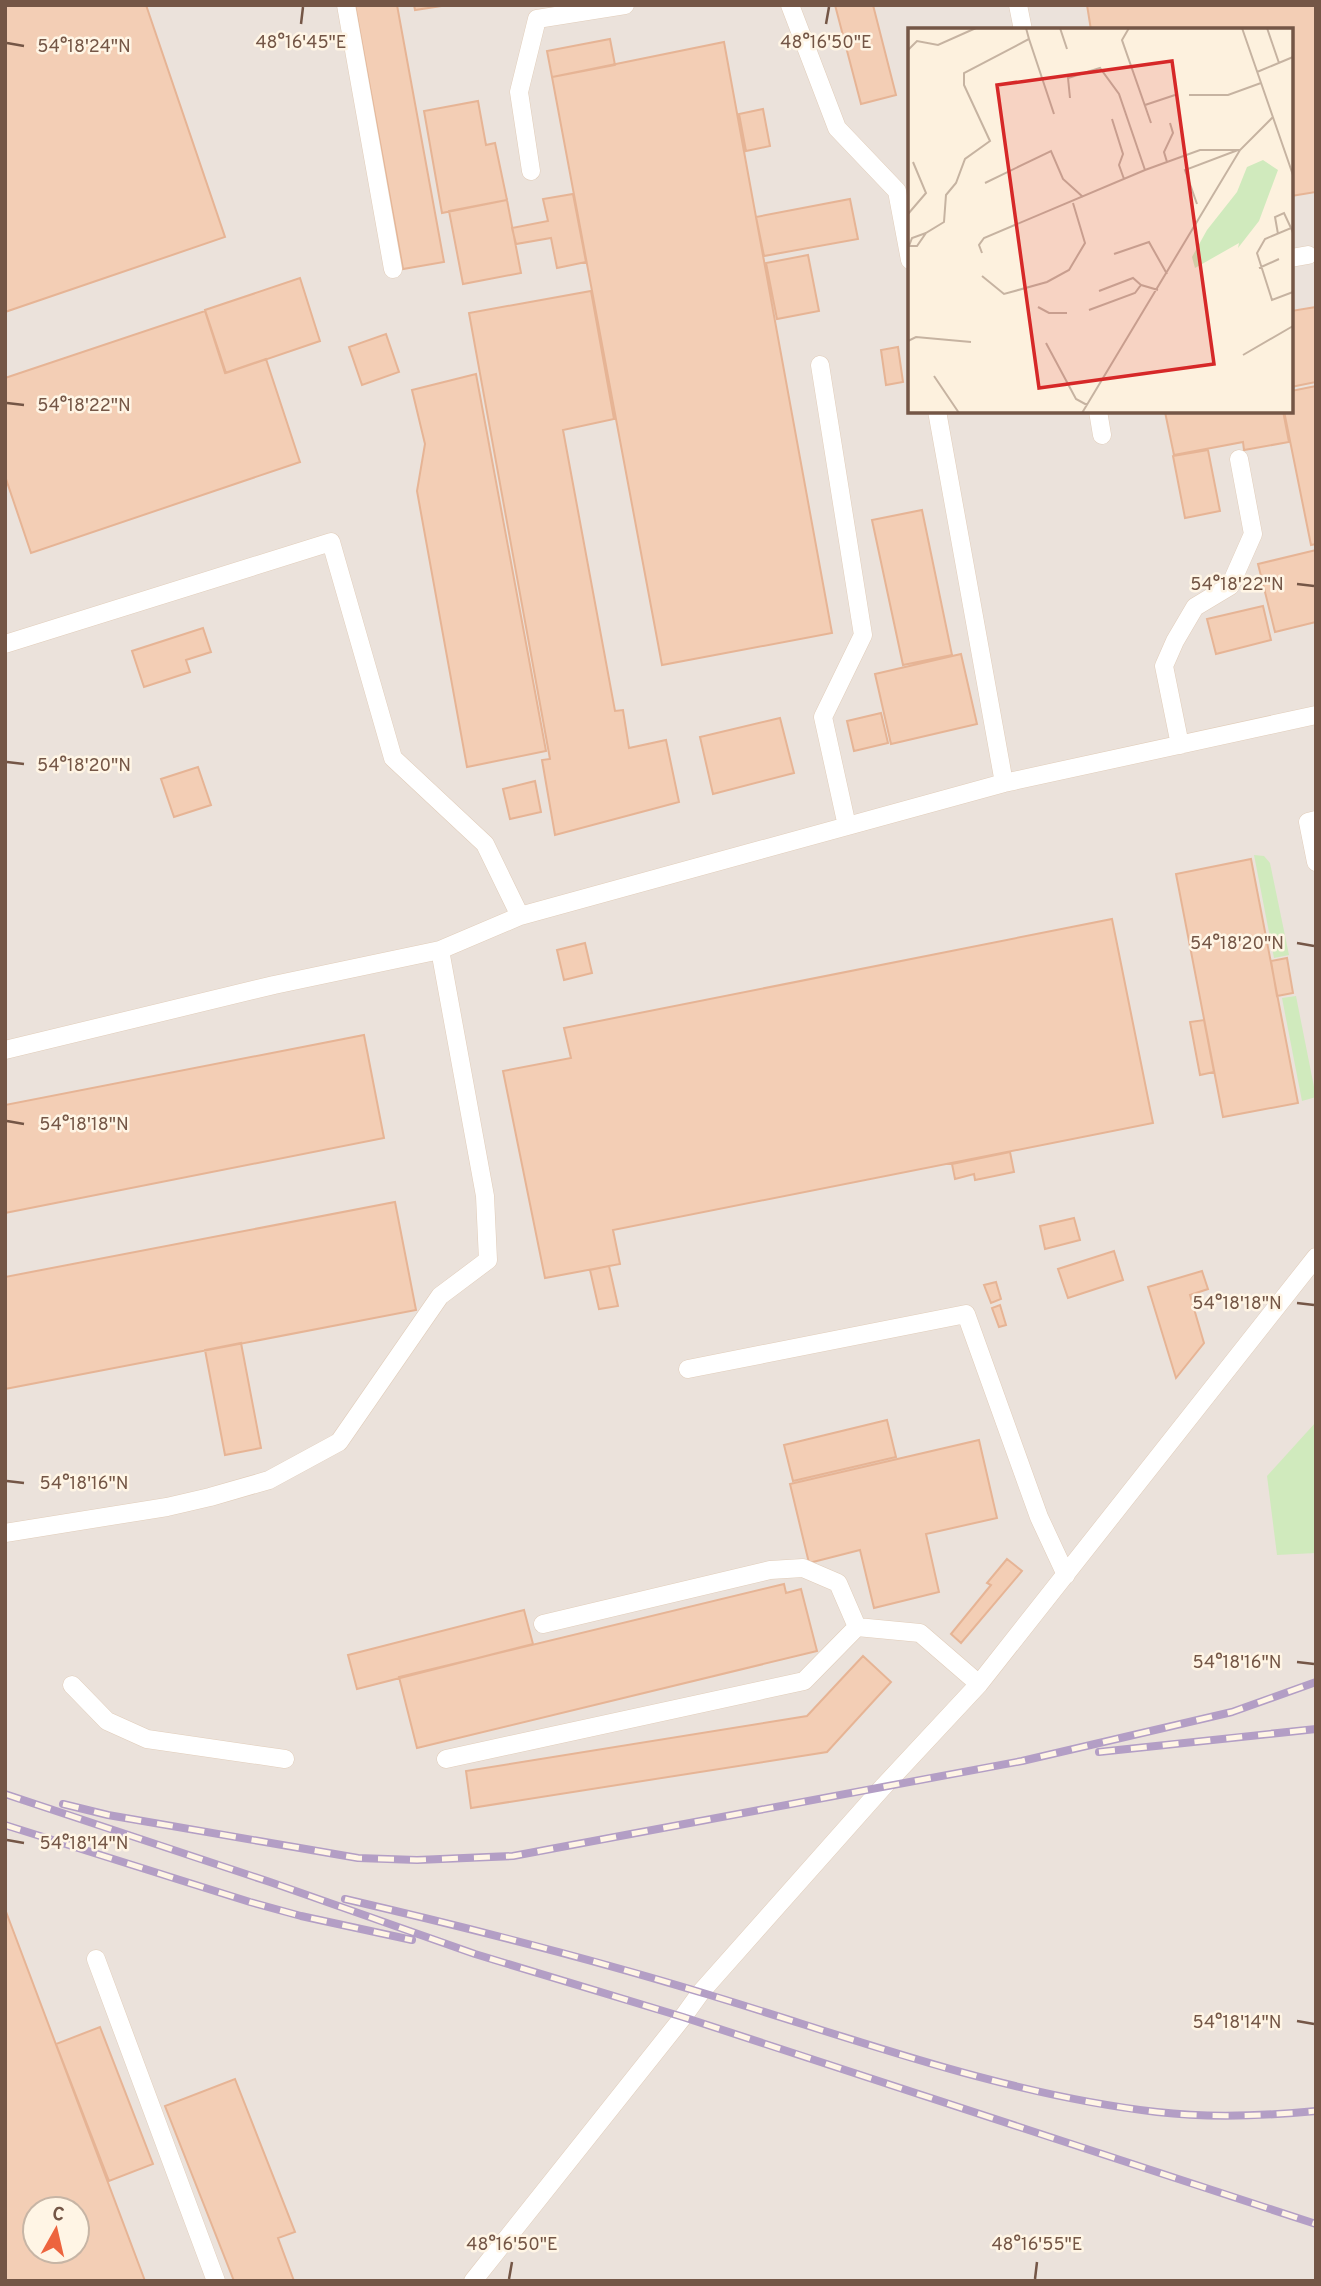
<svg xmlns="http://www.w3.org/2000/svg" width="1321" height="2286" font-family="Overpass,sans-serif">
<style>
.industrial{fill:#ebe2db;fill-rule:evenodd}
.green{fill:#d0eabd}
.building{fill:#f3ceb5;stroke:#e6b495;stroke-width:2;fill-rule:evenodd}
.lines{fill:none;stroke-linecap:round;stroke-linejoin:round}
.lane-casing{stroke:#e1cdba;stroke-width:19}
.lane{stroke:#fff;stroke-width:18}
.rail-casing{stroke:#b39ec5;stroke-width:8}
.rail{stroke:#fff5e5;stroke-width:5;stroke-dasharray:16;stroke-linecap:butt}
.ticks{fill:none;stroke:#745646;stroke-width:2.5}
.inset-road{fill:none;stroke:#c6b3a1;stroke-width:2}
.view{fill:#d62828;fill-opacity:0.15;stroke:#d62828;stroke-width:3.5}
.inset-edge{fill:none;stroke:#745646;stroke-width:3.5}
.ticks-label{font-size:18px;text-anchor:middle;fill:#745646;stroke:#fff5e5;stroke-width:5;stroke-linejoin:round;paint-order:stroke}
</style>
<rect width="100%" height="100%" fill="#fdf1de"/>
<path class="industrial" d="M5,5h1311v2276h-1311zM910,30h381v381h-381zM35,2209h42v42h-42z"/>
<path class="green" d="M1254,855l10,1 6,7 19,92 -15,3z
M1296,996l20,101 -14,4 -20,-103z
M1316,1422v131l-39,2 -10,-79z"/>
<path class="building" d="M5,5h141l79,232 -220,75z
M355,5h42l47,257 -41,7z
M414,5h34l-33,5z
M835,5h38l23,90 -35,9z
M1087,5h229v187l-25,4v-166h-200z
M610,39l5,26 -63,12 -5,-26z
M724,42l108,591 -170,32 -110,-588z
M478,101l8,44 9,-2 12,57 -65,13 -18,-102z
M763,109l7,37 -24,5 -7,-37z
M573,194l13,68 -29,6 -6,-30 -35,6 -4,-16 36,-7 -5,-22z
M850,199l8,40 -94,17 -8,-39z
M507,200l14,73 -58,11 -14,-73z
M808,255l11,56 -42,8 -11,-56z
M300,278l20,63 -94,32 -21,-63z
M591,291l23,128 -51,11 52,281 8,-1 6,38 37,-8 13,62 -124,33 -13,-75 8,-1 -81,-446z
M1316,307v75l-25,5v-76z
M205,311l20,62 41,-14 34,103 -269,91 -26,-77v-98z
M386,334l13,38 -37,13 -13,-38z
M898,347l5,35 -17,3 -5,-35z
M476,374l70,377 -79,16 -50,-276 8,-47 -13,-54z
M1316,386v158l-5,1 -27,-134h7v-20z
M1283,411l6,31 -45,8 -1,-8 -69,13 -9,-43z
M1208,450l12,61 -35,7 -12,-62z
M922,510l30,145 -49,10 -31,-145z
M1316,550v72l-41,10 -17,-68z
M1263,606l8,34 -55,14 -9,-35z
M203,628l8,24 -25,8 4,12 -46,15 -12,-36z
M961,654l16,70 -86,20 -16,-70z
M881,713l7,30 -34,8 -7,-30z
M780,718l14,55 -81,21 -13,-57z
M198,767l13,38 -37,12 -13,-38z
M535,781l6,31 -31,7 -7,-30z
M1251,859l47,244 -75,14 -47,-243z
M1112,919l41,204 -540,107 7,34 -75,14 -42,-207 68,-13 -7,-30z
M585,943l7,30 -28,7 -7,-30z
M1287,958l6,35 -16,3 -6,-35z
M1204,1020l10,52 -14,3 -10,-53z
M364,1035l20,103 -379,75v-108z
M1010,1152l4,20 -39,8 -1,-6 -19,5 -3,-15z
M395,1202l21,108 -411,79v-112z
M1074,1218l6,22 -35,9 -5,-23z
M1114,1251l9,29 -55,18 -10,-29z
M609,1266l9,40 -19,3 -9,-39z
M1202,1271l6,18 -18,6 14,48 -28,35 -28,-91z
M996,1282l5,17 -10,4 -7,-18z
M1000,1305l6,20 -7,2 -7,-19z
M241,1343l20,105 -36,7 -20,-105z
M887,1420l9,37 -103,24 -9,-36z
M979,1440l18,78 -71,16 13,58 -65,16 -14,-58 -51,13 -19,-79z
M1007,1559l15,12 -61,72 -10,-9 40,-49 -4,-2z
M784,1584l2,9 15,-4 16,62 -400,97 -18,-71z
M524,1610l9,34 -176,45 -9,-34z
M863,1656l28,26 -64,70 -356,56 -5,-37 341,-55z
M5,1909l140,372h-140zM35,2209h42v42h-42z
M100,2027l53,137 -44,17 -53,-137z
M235,2079l60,153 -17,6 16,43h-60l-69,-175z"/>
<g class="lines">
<defs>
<path id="lane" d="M346,5l47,264
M790,5l47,123 60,63 13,69
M1018,5l5,25
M531,171l-12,-79 18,-73 88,-14
M1291,258l17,-3
M820,365l43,270 -40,82 24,109
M937,411l67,372
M1098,411l4,24
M5,644l326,-102 62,216 92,86 35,72
M1180,745l-16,-79 11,-25 20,-34 35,-21 23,-52 -14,-75
M1316,820l-8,2 8,40
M5,1050l269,-65 166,-35 80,-34 484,-133 312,-68
M688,1369l278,-55 73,203 27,58
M5,1533l162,-26 43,-10 59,-17 70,-38 101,-146 48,-36 -3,-64 -45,-246
M543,1624l227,-54 33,-2 35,15 19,44
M72,1685l35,36 40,18 138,20
M446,1759l358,-78 53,-54 63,6 59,51
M96,1959l120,322
M473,2281l210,-264 18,-25 182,-205 96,-103 337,-427"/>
</defs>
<use href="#lane" class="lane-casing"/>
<use href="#lane" class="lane"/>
<defs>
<path id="rail" d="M1099,1752l217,-23
M5,1794l265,88 205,72 208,63 633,207
M63,1804l45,11 250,43 59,2 96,-4 509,-95 210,-49 84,-30
M5,1825l245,77 51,14 111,24
M345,1899c120,28 240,58 358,94 150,45 298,101 454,119 52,6 107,4 159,-1"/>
</defs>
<use href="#rail" class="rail-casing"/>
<use href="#rail" class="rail"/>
</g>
<path class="ticks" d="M301,24l2,-17M826,24l3,-17M7,43l17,3M7,403l17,2M1297,584l17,2M7,762l17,2M1297,943l17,3M7,1121l17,3M1297,1303l17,2M7,1481l17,2M1297,1662l17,2M7,1840l17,3M1297,2021l17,3M509,2279l3,-17M1035,2279l2,-17"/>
<g transform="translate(908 28)">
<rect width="385" height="385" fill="#fdf1de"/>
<path d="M355,132l15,10 -19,51 -21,27 1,-5 -44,25 -3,-11 15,-27 30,-38 10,-25z" fill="#d0eabd"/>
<path class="inset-road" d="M152,0l7,21M221,0l-7,12 29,83M334,0l51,147M359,0l12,35M121,11l25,75M0,22l9,-9 21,4 38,-17M349,44l36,-15M281,67h39l33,-12M162,70l-2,-20 32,-10 19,26 26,76M237,77l30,-10M204,91l11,35 -4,11 5,14M259,134l-3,-10 9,-19 -3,-10M77,155l66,-32 12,28 20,18M289,176l-12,-34 53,-20M0,186l18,-21 -13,-31M18,205l-14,5 -3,8h8l9,-13 18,-11 2,-27 10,-12 9,-24 25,-18 -26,-56v-12l65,-34 -3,-11M385,205l-2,-5 -26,11 -8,14 15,47 21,-8M370,206l-3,-17 9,-4 7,15M74,225l-3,-8 5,-7 161,-68 55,-20h40M206,226l35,-12 18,32M351,240l20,-9M74,248l22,18 43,-12 22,-12 16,-27 -12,-40M191,263l34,-13 8,7M130,279l11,6h18M181,282l46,-17 6,-8 17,5M0,313l8,-4 55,5M138,315l30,56 11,6M335,327l50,-29M26,348l25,37M174,385l158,-263 33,-33"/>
<path class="view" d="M264,33l42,303 -175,24 -42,-303z"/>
<rect width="385" height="385" class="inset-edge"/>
</g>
<g class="ticks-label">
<text x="301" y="48">48°16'45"E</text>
<text x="826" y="48">48°16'50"E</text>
<text x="84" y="52">54°18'24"N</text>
<text x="84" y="411">54°18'22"N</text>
<text x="1237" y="590">54°18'22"N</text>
<text x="84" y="771">54°18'20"N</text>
<text x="1237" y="949">54°18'20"N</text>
<text x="84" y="1130">54°18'18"N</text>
<text x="1237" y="1309">54°18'18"N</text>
<text x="84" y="1489">54°18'16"N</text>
<text x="1237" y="1668">54°18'16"N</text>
<text x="84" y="1849">54°18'14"N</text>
<text x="1237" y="2028">54°18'14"N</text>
<text x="512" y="2250">48°16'50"E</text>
<text x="1037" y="2250">48°16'55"E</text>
</g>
<rect width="1321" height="2286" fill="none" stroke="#745646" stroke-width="14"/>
<g transform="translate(56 2230) rotate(8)"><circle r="33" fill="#fff5e5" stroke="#c7b5a5" stroke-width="2"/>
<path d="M0-5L12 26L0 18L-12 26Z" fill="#ed643e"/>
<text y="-10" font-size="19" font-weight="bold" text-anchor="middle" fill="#745646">С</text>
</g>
</svg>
